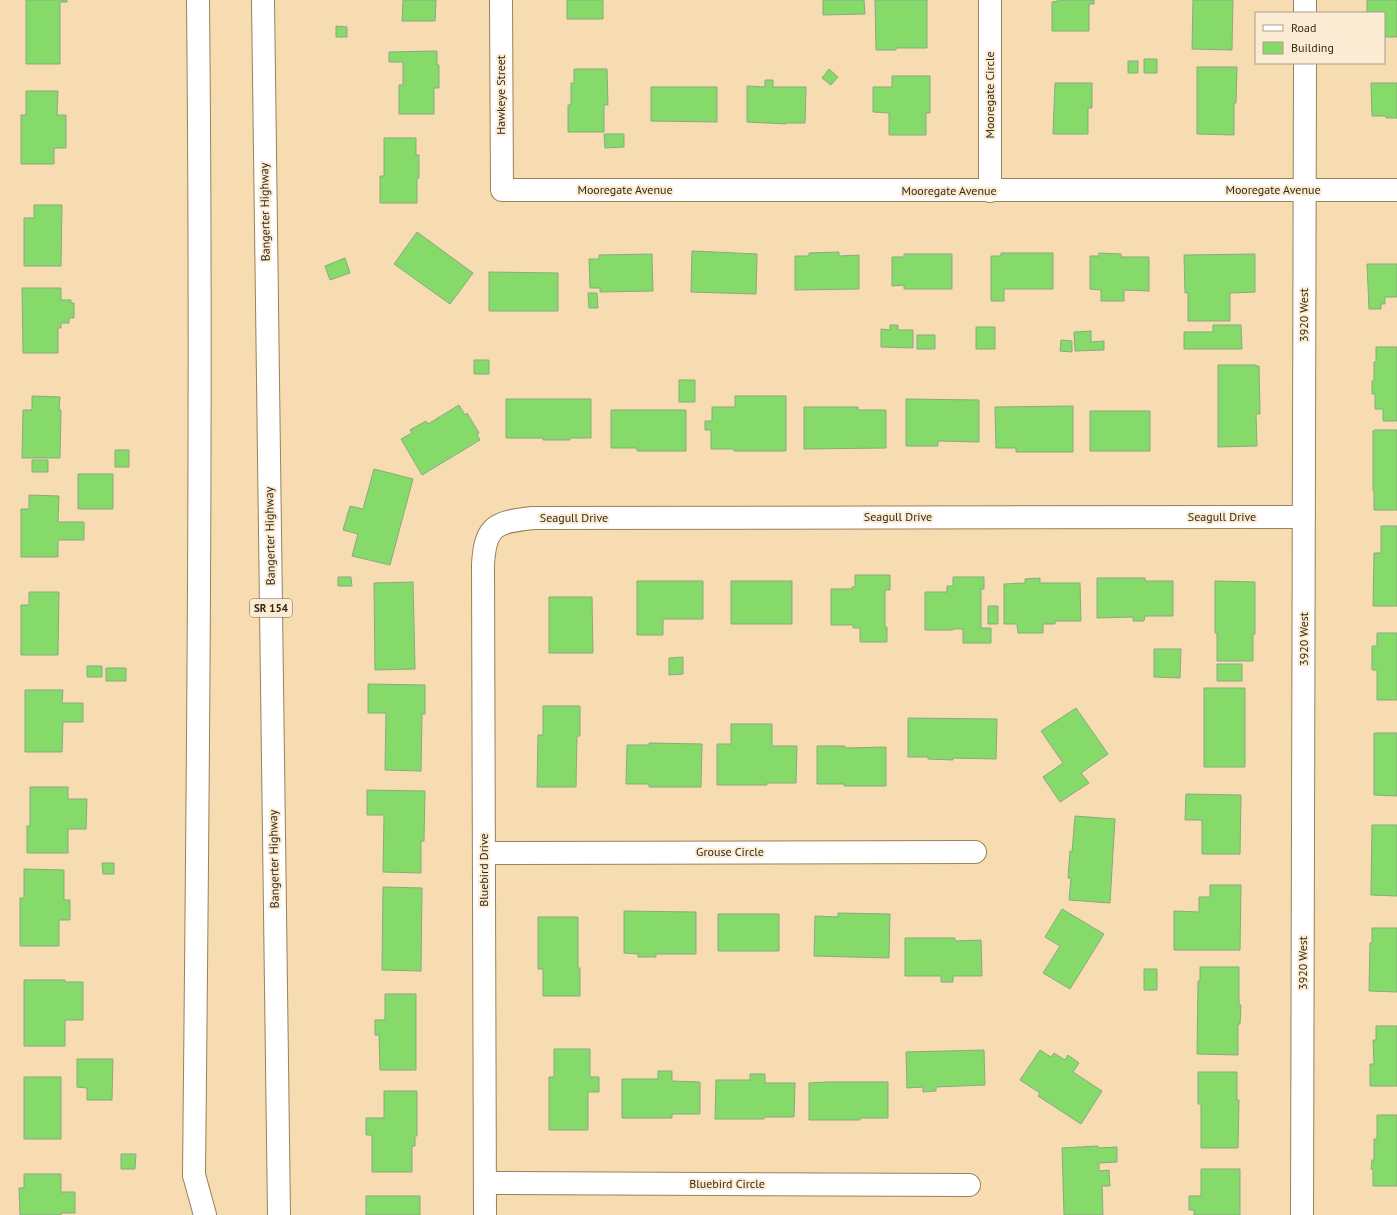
<svg xmlns="http://www.w3.org/2000/svg" width="1397" height="1215" font-family="'PT Sans',sans-serif">
<style>
.building{fill:#85da6a;stroke:#8ba983}
.lines{fill:none;stroke-linecap:round;stroke-linejoin:round}
.minor-casing{stroke:#998159;stroke-width:24}
.trunk-casing{stroke:#998159;stroke-width:24}
.motorway-casing{stroke:#998159;stroke-width:24}
.minor{stroke:#fff;stroke-width:22}
.trunk{stroke:#fff;stroke-width:22}
.motorway{stroke:#fff;stroke-width:22}
.labels{text-anchor:middle;stroke-width:4;stroke-linejoin:round;paint-order:stroke}
.shield{fill:#fbebd2;stroke:#706450;stroke-width:1}
.shield-label{font-size:11px;font-weight:bold;fill:#342a19}
.street-label{font-size:12px;fill:#342a19;stroke:#fbebd2}
</style>
<rect width="100%" height="100%" fill="#f7dcb2"/>
<path class="building" d="M26,0h41v2h-7v62h-34z
M403,0h33l-1,21h-33z
M567,0h36v19h-36z
M823,0h41l1,14 -42,1z
M875,0h52v48h-31v2h-20z
M1058,0h36v4h-5v27h-37v-29l6,-1z
M1193,0h40l-1,50 -40,-1z
M1367,0h30v37h-13v-24h-17z
M336,26l11,1v10h-11z
M437,51v14h2v23h-5v26h-35v-29h4v-23h-14v-10z
M1144,59h13v14h-13z
M1128,61h10v12h-10z
M1197,67h40l-1,36h-2v32l-37,-1z
M574,69h33l1,36h-4v27h-36v-27h3v-22h3z
M829,69l9,8 -7,8 -9,-7z
M892,76h38v37h-4v22h-37v-22l-16,-1v-25h19z
M765,80h8v7h33l-1,36h-19v1l-39,-2v-36l18,1z
M1055,83h37v25h-4v26h-35z
M1371,83h26v35h-11v-2h-14z
M651,87h66v35l-66,-1z
M26,91h32l-1,24h9v33h-12v16h-33v-49h5z
M604,134h20v13l-19,1z
M384,138h32v17h3v23h-2v25h-37v-27h4z
M34,205h28l-1,61h-37v-48h10z
M417,232l56,41 -23,31 -56,-40z
M692,251l65,3 -1,40 -65,-2z
M839,252v4l20,-1v34l-64,1v-34h14v-3z
M1001,253h52v36h-49v12h-13v-45h10z
M1099,253l22,1v3h28v34l-25,-1v11h-23v-11l-11,-1v-33h9z
M652,254l1,37 -53,1v-4h-10l-1,-29h10v-4z
M904,254h48v35h-48v-4l-12,1v-29h12z
M1255,254v38l-25,1v28h-42v-28h-3l-1,-38z
M345,258l5,15 -20,7 -5,-14z
M1367,264h30v33h-12v7h-4v5h-12z
M489,272l69,1v38h-69z
M22,288h39v12h10v3h3v15h-5v5h-8v5h-3v25h-35z
M588,293h9l1,15h-9z
M890,325h8v5h15v18l-32,-1v-18l9,1z
M1213,325h28l1,24h-58v-17h29z
M976,327h19v22h-19z
M1091,331v11l13,-1v9l-29,1 -1,-19z
M917,335h18v14h-18z
M1061,340l11,1v11l-12,-1z
M1376,347h21v74h-14v-12h-8v-15h-3v-13h2v-19h2z
M474,360h15v14h-15z
M1218,365h38v1h3l1,48h-4l1,32 -39,1z
M679,380h16v22h-16z
M32,396l28,1 -1,13h2l-1,48h-38l1,-48h9z
M735,396h51v55h-52v-2h-23v-19h-6v-9h7v-14h23z
M506,399h85v39h-21v2h-27v-2h-37z
M906,399l73,1v42l-41,-1v5h-32z
M459,405l6,10 2,-2 12,20 -2,2 3,5 -58,35 -21,-36 11,-6 -2,-3 16,-9 2,3z
M1073,406v46h-57v-4h-20l-1,-41z
M804,407h54v3h28v38l-82,1z
M611,410h75v41h-49v-3h-26z
M1090,411h60v40h-60z
M1375,430h22v80h-23v-19h-1v-60z
M115,450h14v17h-14z
M32,460h16v12h-16z
M374,469l39,10 -23,86 -38,-9 6,-22 -15,-4 7,-24 13,3z
M78,474h35v35h-35z
M29,495l30,1 -1,26h26v18h-26v17h-37v-48h8z
M1381,526h16v80h-24l1,-53h7z
M855,575h35v15h-5v37h2v15h-27v-14h-7v-3h-22v-36h21v-2h3z
M338,577h13l1,9h-14z
M953,577h31v12h-3v39h10v15h-28v-14h-10v1h-28v-38h22v-6h6z
M1040,578v5h40l1,38h-26v3h-12v9h-25l-1,-9h-13v-40l21,-1v-4z
M1097,578h48v3h28v35h-28l-1,5h-11v-4l-36,1z
M637,581h66v38h-40v16h-26z
M731,581h61v43h-61z
M1215,581l40,1v52h-2v27h-36v-28h-2z
M413,582l2,87 -40,1 -1,-87z
M29,592h30l-1,63h-37v-50h8z
M549,597h43l1,56h-44z
M988,606h10v18h-10z
M1377,633h20v67h-20v-30h-5v-24h5z
M1154,649h27l-1,29 -26,-1z
M683,657v17l-14,1v-17z
M1217,664h25v17h-25z
M87,666h15v11h-15z
M106,668h20v13h-20z
M368,684l57,1v29h-3l-1,57 -36,-1 1,-57h-18z
M1204,688h41v79h-41z
M25,690h38l-1,13h21v19h-20l-1,30h-37z
M543,706h37v30h-3l-1,51h-39l1,-52h5z
M1076,708l32,46 -27,19 8,10 -29,19 -17,-25 20,-14 -22,-32z
M908,718l89,1 -1,40 -43,-1v2l-25,-1v-2h-20z
M731,724h41v22h25l-1,37h-29v2h-50v-41h14z
M1374,733h23v63l-23,-1z
M649,743l53,1 -1,43h-52v-3h-23l1,-39h22z
M817,746h28v2l41,-1v39h-42v-2h-27z
M30,787h38v12h19l-1,30h-18v24h-41v-27h3z
M367,790l58,1 -1,50h-3v32l-38,-1 1,-57h-17z
M1186,794l55,1 -1,59h-38v-34h-17z
M1075,816l40,3 -5,84 -41,-3 2,-22h-3l2,-27 2,1z
M1372,825h25v71l-26,-1z
M102,863h12v11h-11z
M24,869l40,1v30h6v20h-11v26h-39v-48h4z
M1210,885h31l-1,65h-66v-39l25,1v-15h11z
M383,887l39,1 -1,83 -39,-1z
M1062,909l42,25 -34,55 -27,-16 17,-27 -15,-9z
M624,911l72,1v42h-40v3h-18v-3l-14,-1z
M838,913l52,1 -1,44 -75,-2 1,-40 23,1z
M718,914h61v37h-61z
M538,917h40v51h2v28h-37v-27h-5z
M1372,928h25v64l-28,-1 1,-48h2z
M905,938h50v3l26,-1 1,36h-29v6h-12v-6h-36z
M1200,967h39v38h2l-1,19h-2v31l-41,-1 1,-73h2z
M1144,969h13v21h-13z
M24,980h41v2h18v38h-18v26h-41z
M385,994h31v76h-36l-1,-35h-4v-15h10z
M1376,1026h21v60h-27v-22h4l-1,-24h3z
M554,1049h36v28h9v15h-11v38h-39v-53h5z
M984,1050l1,35 -49,2v4l-13,1v-5l-16,1 -1,-36z
M1040,1050l11,7 3,-4 11,7 3,-5 11,8 -6,9 29,19 -21,33 -43,-28 2,-3 -20,-13z
M77,1059h36l-1,41h-25v-12l-10,-1z
M658,1071h14v10l28,1v32h-28v4h-50v-39h36z
M1198,1072h39v28h2l-1,48h-37v-44h-3z
M750,1074h15v9h30l-1,34h-29l-1,2h-49l1,-39h34z
M24,1077h37v62h-37z
M828,1082h60v36h-28v2h-51v-37z
M384,1091h33v45h-2v10h-3v26h-40v-37h-6v-17h18z
M1377,1115h20v71h-24v-17h-2l1,-9h2v-21h3z
M1098,1146v2l19,-1v15l-18,1v8l10,-1 1,16h-8l1,29h-39l-2,-67z
M121,1154h15l-1,15h-14z
M1201,1169h39v46h-46v-5h-5v-14h12z
M24,1174h37v18h14v21h-14v2h-41l-1,-27h5z
M366,1196h54v19h-54z"/>
<g class="lines">
<defs>
<path id="minor" d="M501,0l1,190h895
M1305,13v-13
M990,191v-191
M485,853l490,-1
M485,1183l484,2
M485,1215l-2,-650c2,-40 13,-43 50,-47l771,-1
M1302,1215l3,-1152"/>
<path id="trunk" d="M194,1175l11,40"/>
<path id="motorway" d="M263,0l16,1215
M194,1175c4,-392 8,-783 4,-1175"/>
</defs>
<use href="#minor" class="minor-casing"/>
<use href="#trunk" class="trunk-casing"/>
<use href="#motorway" class="motorway-casing"/>
<use href="#minor" class="minor"/>
<use href="#trunk" class="trunk"/>
<use href="#motorway" class="motorway"/>
</g>
<g class="labels">
<rect class="shield" x="250" y="599" width="42" height="18" rx="3"/>
<g class="shield-label">
<text x="271" y="612">SR 154</text>
</g>
<g class="street-label">
<text transform="translate(501 95) rotate(-90)" y="4">Hawkeye Street</text>
<text transform="translate(990 95) rotate(-90)" y="4">Mooregate Circle</text>
<text x="625" y="194">Mooregate Avenue</text>
<text x="1273" y="194">Mooregate Avenue</text>
<text x="949" y="195">Mooregate Avenue</text>
<text transform="translate(265 212) rotate(-91)" y="4">Bangerter Highway</text>
<text transform="translate(1304 315) rotate(-90)" y="4">3920 West</text>
<text x="898" y="521">Seagull Drive</text>
<text x="1222" y="521">Seagull Drive</text>
<text x="574" y="522">Seagull Drive</text>
<text transform="translate(270 536) rotate(-91)" y="4">Bangerter Highway</text>
<text transform="translate(1304 639) rotate(-90)" y="4">3920 West</text>
<text x="730" y="856">Grouse Circle</text>
<text transform="translate(274 859) rotate(-91)" y="4">Bangerter Highway</text>
<text transform="translate(484 870) rotate(-90)" y="4">Bluebird Drive</text>
<text transform="translate(1303 963) rotate(-90)" y="4">3920 West</text>
<text x="727" y="1188">Bluebird Circle</text>
</g>
</g>
<rect x="1255" y="12" width="130" height="52" fill="#fbebd2" stroke="#ab9e88"/>
<rect x="1263" y="25" width="20" height="6" fill="#ffffff" stroke="#ab9e88"/>
<text x="1291" y="32" font-size="12" fill="#342a19">Road</text>
<rect x="1263" y="42" width="20" height="12" fill="#85da6a" stroke="#ab9e88"/>
<text x="1291" y="52" font-size="12" fill="#342a19">Building</text>
</svg>
